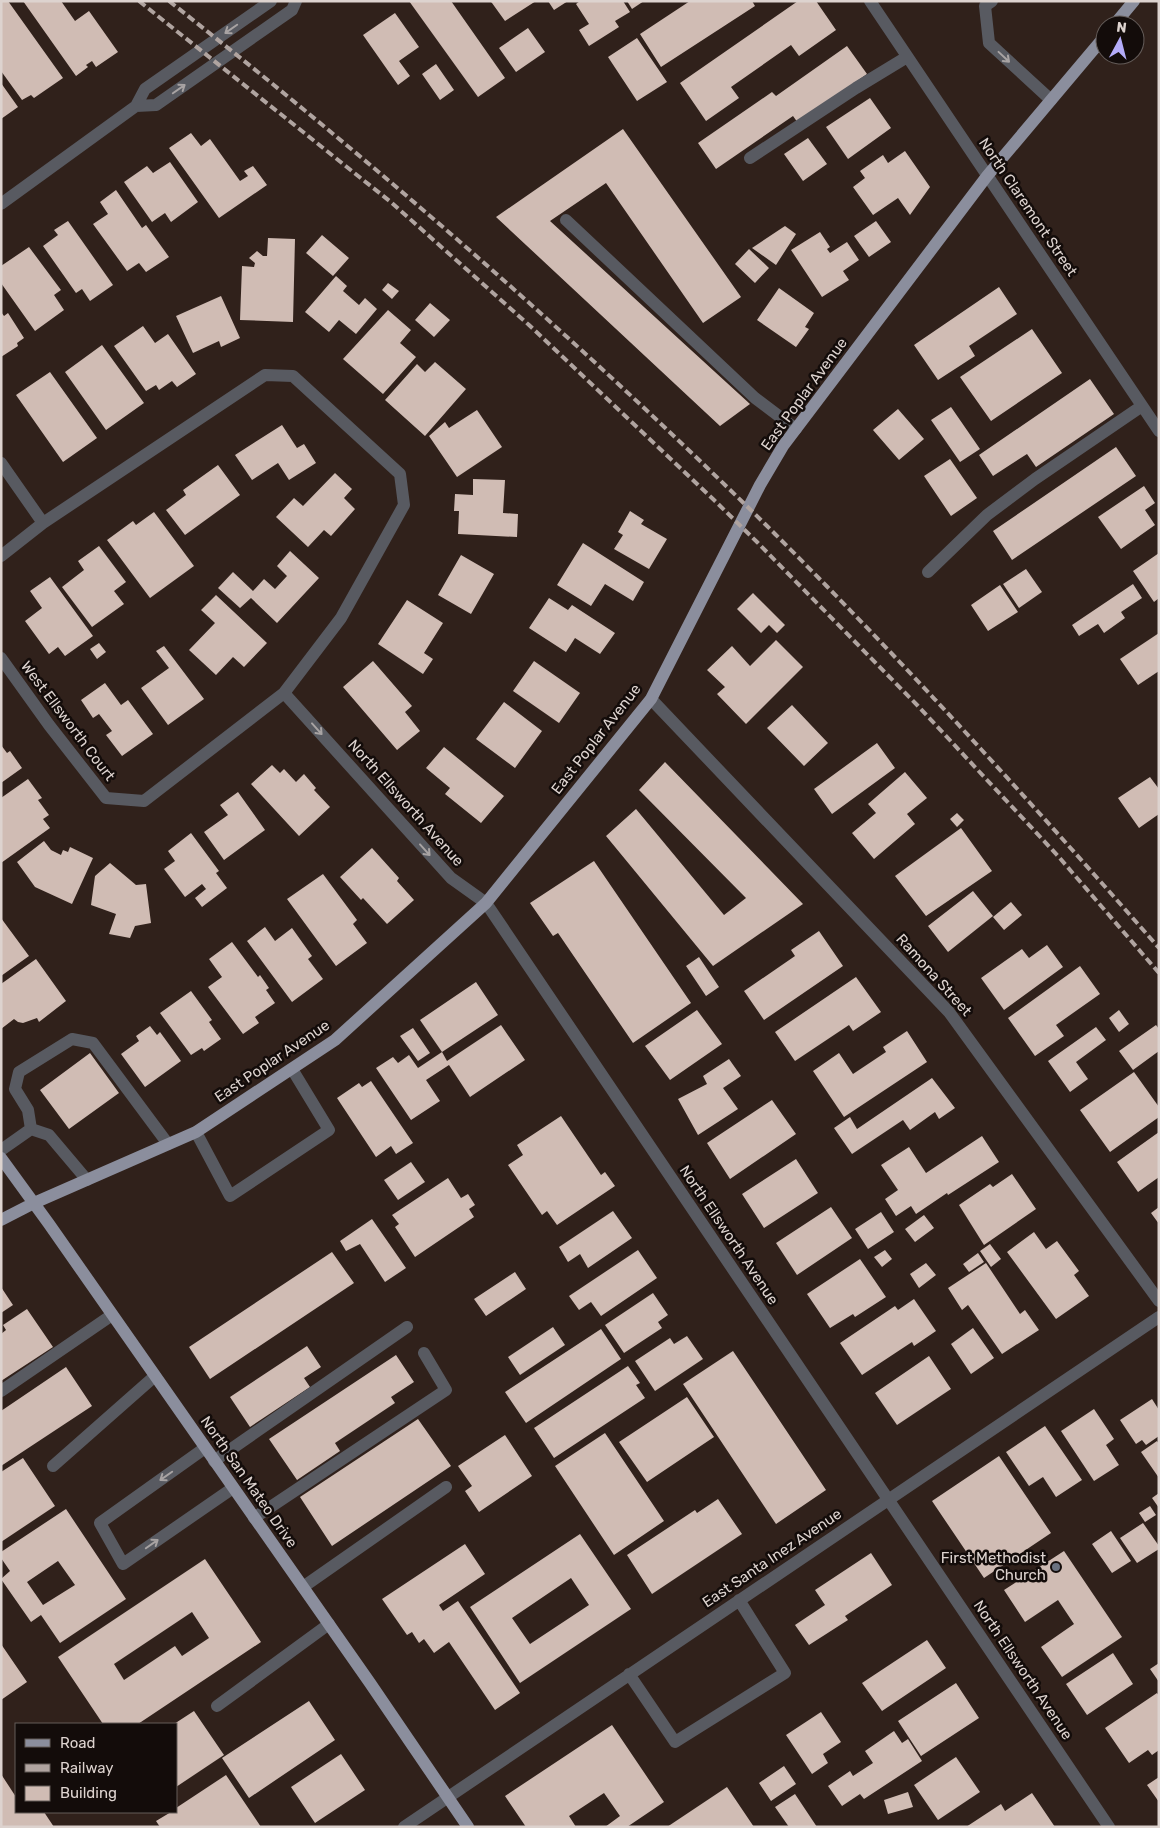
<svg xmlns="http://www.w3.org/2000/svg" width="1160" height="1828" font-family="Rubik,sans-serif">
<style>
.building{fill:#d0bcb4;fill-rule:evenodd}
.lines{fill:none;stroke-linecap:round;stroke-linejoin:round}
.minor{stroke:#585a61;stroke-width:12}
.major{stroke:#8b8e9d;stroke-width:12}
.rail{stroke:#b0a4a0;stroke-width:4;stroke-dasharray:8 4;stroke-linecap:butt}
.oneway{stroke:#a8a3a3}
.worship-dot{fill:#6b7280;stroke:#130c0a;stroke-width:2}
.labels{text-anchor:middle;stroke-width:5;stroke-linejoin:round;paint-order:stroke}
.street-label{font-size:15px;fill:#ddd3cf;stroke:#130c0a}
.poi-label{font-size:15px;fill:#ddd3cf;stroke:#130c0a;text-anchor:end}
</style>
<rect width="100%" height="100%" fill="#30211b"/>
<path class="building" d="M2,1h6l55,77 -29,20 -3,-3 -9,5 -21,-29z
M23,1h38l14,20 14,-10 29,41 -22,15 -4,-6 -6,4 2,2 -12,9z
M409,1h42l54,77 -27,19z
M490,1h46l-31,20 -13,-18z
M548,1h20l-14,9z
M580,1h43l7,11 -15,9 4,6 -30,19 -10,-16 10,-6 -13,-20z
M627,1h17l-12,8z
M690,1h62l3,5 -94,61 -21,-33z
M798,1h18l20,29 -37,26 -8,-11 -60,42 8,11 -33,23 -26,-38z
M395,13l24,34 -20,14 11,15 -12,9 -35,-50z
M528,28l17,24 -29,20 -17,-24z
M637,38l30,44 -30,19 -29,-44z
M847,46l20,28 -69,49 -5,-7 -77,53 -18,-26 74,-51 4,4z
M436,64l18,26 -14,10 -18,-26z
M1,83l17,24 -17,12z
M870,98l21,30 -43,31 -22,-32z
M623,129l118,168 -38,26 -97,-140 -56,38 200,183 -30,22 -224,-209z
M191,133l10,13 9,-7 30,42 8,-5 -4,-5 9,-5 14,19 -48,33 -50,-70z
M808,138l19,26 -24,17 -19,-27z
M905,151l25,36 -20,28 -12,-17 -25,17 -20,-28 12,-9 -5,-7 23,-16 5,8z
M170,162l28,40 -27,20 -6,-9 -13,9 -28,-40 23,-16 6,7z
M116,190l26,38 4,-3 23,32 -23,15 -7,-9 -12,8 -34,-47 15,-10 -8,-12z
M68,221l45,64 -23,16 -8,-12 -6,4 -33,-47 15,-11 -4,-5z
M876,221l15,21 -22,15 -15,-21z
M785,226l11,8 -20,31 -24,-17z
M820,232l10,15 -3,2 3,4 17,-11 12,18 -16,11 6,9 -27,17 -31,-47z
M322,235l27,23 -16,18 -27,-23z
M268,238l27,1 -2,83 -53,-2 2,-54 12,1 1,-4 -6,-5 8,-7 6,5h4z
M29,247l32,43 -7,5 10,15 -29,21 -34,-48v-17z
M749,249l20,19 -14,15 -20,-19z
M336,276l11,10 -4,5 16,14 6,-7 12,11 -21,25 -17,-14 -10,12 -24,-20z
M388,283l11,8 -7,8 -10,-9z
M999,287l18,27 -48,32 6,10 -37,24 -24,-35z
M779,288l35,25 -9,14 4,2 -13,18 -39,-27z
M221,296l19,42 -19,9 -2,-6 -26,12 -17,-37z
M430,303l20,17 -16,17 -19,-17z
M388,310l23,20 -11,13 16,14 -33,37 -40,-35z
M1,312l3,4 4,-3 16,25 -7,5 1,3 -17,11z
M143,326l12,17 13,-9 28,40 -19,13 -5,-6 -13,9 -3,-5 -10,6 -32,-45z
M1032,329l30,44 -71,48 -31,-44z
M102,345l42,58 -38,27 -41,-58z
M435,362l31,27 -41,47 -40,-36 32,-36 8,8z
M50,372l47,66 -34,24 -47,-67z
M1090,379l24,35 -78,53 -9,-13 -34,22 -14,-21z
M951,407l29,42 -20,13 -29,-42z
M898,409l26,30 -25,21 -26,-30z
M477,410l25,37 -45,30 -28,-41 16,-14 4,6z
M282,425l15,23 7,-4 12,19 -27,17 -11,-17 -26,17 -17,-25z
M1116,447l20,29 -124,84 -19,-29z
M950,459l27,39 -26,18 -27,-40z
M218,465l22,30 -55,40 -19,-25 20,-15 -3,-5z
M335,473l17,16 -8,9 11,11 -24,27 -7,-6 -16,17 -32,-30 18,-19 9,8z
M473,479l32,1 -2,33 15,1 -1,23 -59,-3 1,-23h-5l1,-17 18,1z
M1144,486l11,17 -10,7 10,15 -34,24 -23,-32z
M630,511l14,9 -3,4 26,15 -18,30 -35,-20 9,-14 -5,-3z
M154,512l40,54 -44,32 -43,-58 26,-19 3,4z
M583,543l61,39 -11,19 -28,-17 -14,22 -34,-21z
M99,546l27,36 -12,9 10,13 -32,23 -30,-40 22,-17 -6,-9z
M290,551l29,27 -42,45 -26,-25 -11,10 -22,-20 15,-16 20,19 11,-12 11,10 12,-13 -10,-10z
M1159,553v45l-5,4 -21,-31z
M461,555l33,19 -23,40 -33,-19z
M1026,569l16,23 -23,16 -16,-24z
M50,577l43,59 -28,20 -7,-9 -9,7 -24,-33 17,-13 -12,-17z
M1133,584l9,14 -21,14 4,6 -21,15 -6,-9 -19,12 -7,-11z
M1000,585l18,27 -30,19 -17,-26z
M753,593l32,32 -8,8 -8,-8 -8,8 -24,-24z
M216,595l51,48 -23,24 -11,-10 -17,18 -27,-25 26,-27 -14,-13z
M549,598l19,12 4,-5 43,28 -15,21 -25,-16 -9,14 -37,-24z
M407,600l36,23 -19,30 9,6 -10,15 -45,-30z
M1159,633v38l-21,14 -18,-26z
M776,640l27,27 -57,57 -29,-30 8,-7 -18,-17 25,-24 18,20z
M99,643l7,9 -9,7 -7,-10z
M164,646l40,53 -36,26 -27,-37 28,-20 -13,-17z
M373,661l39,45 -7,6 15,19 -23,19 -54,-63z
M534,661l46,32 -21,30 -46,-32z
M105,683l16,22 7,-5 25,34 -31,22 -16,-21 6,-4 -13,-17 -6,4 -12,-18z
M504,702l38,29 -27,37 -39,-29z
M792,705l36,38 -24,23 -37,-38z
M877,743l18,25 -63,46 -18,-25z
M1,745l6,8 3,-2 12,17 -21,15z
M444,747l60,49 -23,27 -36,-29 5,-6 -24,-20z
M665,762l138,142 -90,62 -107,-130 30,-27 88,106 22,-17 -107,-108z
M272,765l8,8 4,-4 12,13 8,-8 12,14 -2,2 16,17 -31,29 -48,-52z
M905,772l22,26 -20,16 8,10 -41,35 -22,-26 24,-20 -8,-9z
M1150,777l9,12v25l-20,14 -21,-30z
M28,779l14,19 -4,2 11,15 -6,4 7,9 -49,35v-65z
M238,792l27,38 -41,30 -20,-28 24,-17 -8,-10z
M957,813l7,7 -7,7 -7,-8z
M961,828l31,43 -66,45 -31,-40z
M191,833l28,38 -3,2 11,15 -25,19 -7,-9 11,-9 -4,-5 -17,13 -21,-28 11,-8 -7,-10z
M44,841l7,9 10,5 2,-5 5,2 2,-5 23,11 -21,46 -37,-17 -18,-25z
M372,848l27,30 -2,3 17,19 -27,24 -24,-26 -2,2 -21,-23z
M594,861l97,142 -58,40 -75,-110 -5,3 -23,-33z
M110,863l26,22 10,-1 5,39 -16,3 -5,12 -21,-4 7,-20 -25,-9 4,-29z
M323,874l34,46 -4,4 14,19 -31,23 -49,-67z
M973,891l20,25 -45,36 -20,-26z
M1011,902l11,13 -18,15 -11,-13z
M1,918l28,38 -28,20z
M265,927l10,14 17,-13 20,28 -4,3 15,20 -31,23 -45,-61z
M819,931l24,35 -79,54 -20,-29 51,-35 -4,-6z
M232,942l26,35 2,-2 9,13 -3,2 9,13 -20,14 4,6 -16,11 -35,-47 14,-10 -13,-18z
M1047,945l16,22 -59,43 -23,-32 41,-29 7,9z
M699,957l20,30 -13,9 -20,-30z
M36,959l30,42 -27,21 -2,-4 -14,5 -5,-1 -4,-3 -13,10v-45z
M1080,966l20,28 -44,31 8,11 -29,20 -27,-38z
M856,977l25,35 -28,19 -4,-6 -54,36 -20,-29z
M476,982l22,33 -56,37 -22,-32z
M191,991l21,29 -3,2 12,17 -17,12 -2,-3 -11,7 -31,-42z
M697,1010l25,34 -52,36 -25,-34z
M1119,1010l10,14 -10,8 -10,-14z
M501,1025l24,35 -55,37 -21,-32 -23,15 14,21 -29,19 -35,-52 17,-11 5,6 11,-8 9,13 24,-16 5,9z
M1156,1025l3,4v22l-26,19 -14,-19z
M150,1026l7,9 3,-3 21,29 -36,26 -24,-33 18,-13 -3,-5z
M1096,1027l10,13 -30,22 12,17 -18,13 -22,-31z
M413,1028l17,25 -12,8 -18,-25z
M907,1031l20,31 -83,55 -31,-46 26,-18 14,21 33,-22 -3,-5z
M90,1053l29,40 -50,36 -29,-39z
M729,1059l12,17 -18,12 15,21 -40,26 -20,-36 29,-15 -4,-8z
M1134,1072l25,35v10l-49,35 -30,-42z
M932,1078l23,30 -16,11 -4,-7 -25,18 -7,-10 -51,34 -18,-26 16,-11 7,12z
M371,1081l42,62 -17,11 -5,-8 -15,11 -39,-59 22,-15 3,4z
M772,1100l24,34 -66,45 -23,-36z
M561,1116l40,59 4,-3 10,14 -58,39 -10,-14 -5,4 -34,-50 15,-10 -6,-10z
M1159,1132v45l-21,15 -21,-30z
M982,1136l17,26 -51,33 -1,-2 -31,21 -5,-8 -15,10 -11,-17 13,-9 -17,-25 28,-18 17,26z
M796,1159l22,34 -54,35 -22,-34z
M411,1162l14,20 -27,18 -14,-20z
M1012,1174l24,35 -52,36 -25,-40 31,-21 3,3z
M448,1178l13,20 7,-4 7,11 -6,4 5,8 -59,40 -20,-30 4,-3 -7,-9z
M831,1207l21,31 -55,37 -21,-32z
M1159,1207v17l-8,-11z
M613,1211l19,27 -44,30 -8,-14 -12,8 -9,-15z
M881,1212l13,20 -26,17 -13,-20z
M924,1215l10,13 -19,14 -10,-13z
M372,1219l34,49 -21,14 -25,-38 -14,7 -6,-10z
M1034,1232l12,17 11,-8 22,30 -5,4 15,21 -33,23 -49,-67z
M990,1244l11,15 -10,8 -11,-16z
M638,1250l19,28 -56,38 -10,-14 -12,8 -10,-14z
M885,1250l7,9 -10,8 -8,-10z
M332,1252l22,31 -144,96 -21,-32z
M978,1253l6,9 -15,10 -6,-8z
M860,1259l26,38 -31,20 -2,-3 -23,14 -23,-34z
M926,1263l10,12 -17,13 -9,-14z
M986,1263l34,51 5,-4 14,20 -37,24 -34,-49 -6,5 -14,-22z
M515,1272l11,17 -40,27 -12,-17z
M1,1287l12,18 -12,8z
M653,1293l15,22 -10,7 4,6 -38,25 -19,-28z
M914,1299l22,32 -22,15 -2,-4 -50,33 -22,-32 55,-37 3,4z
M27,1309l26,38 -52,34v-47l5,-4 -3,-5z
M553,1327l12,18 -45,30 -12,-18z
M973,1328l21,30 -23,16 -20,-30z
M601,1329l20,30 -95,64 -21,-31z
M687,1336l16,23 -48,32 -20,-30 35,-23 4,6z
M307,1346l14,21 -17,11 6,9 -60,40 -20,-30z
M733,1351l93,139 -50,34 -93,-140z
M396,1355l18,27 -23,15 4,6 -60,40 5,8 -43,29 -28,-41z
M929,1356l22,33 -54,36 -22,-32z
M628,1366l12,17 -4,2 9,13 -91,60 -20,-30z
M66,1367l26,39 -91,60v-55z
M687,1397l27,40 -67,45 -28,-40z
M1152,1399l7,11v26l-13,9 -4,-5 -6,4 -16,-24z
M1094,1409l20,30 -8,6 13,20 -25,16 -33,-50z
M418,1419l33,47 -119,80 -32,-49z
M1045,1426l37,54 -26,17 -13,-20 -14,9 -23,-34z
M605,1433l59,88 -50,34 -59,-89z
M505,1435l27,41 -53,36 -14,-21 7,-5 -14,-20z
M1157,1441l2,3v34l-18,-26z
M999,1456l52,77 -67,45 -52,-77z
M23,1458l32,48 -54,36v-70z
M1159,1493v15l-7,-10z
M718,1499l24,35 -90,60 -25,-39 68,-45 2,3z
M1150,1506l6,9 -11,7 -6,-9z
M66,1509l60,90 -66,44 -19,-28 -10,7 -30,-43 9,-8 -9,-13v-6zM58,1561l17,24 -32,20 -16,-23z
M1143,1523l16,23v3l-22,14 -17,-25z
M1111,1531l20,30 -19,12 -20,-29z
M580,1534l51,75 -111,74 -50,-76zM571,1578l18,27 -59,39 -18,-26z
M465,1544l20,30 -46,31 4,6 15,-10 62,92 -25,17 -46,-68 -15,11 -10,-14 -5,4 -7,-11 -5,3 -25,-36z
M1064,1551l58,86 -60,40 -21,-30 33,-23 -16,-24 -33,22 -21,-32z
M871,1553l21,32 -47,31 3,4 -39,25 -14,-20 30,-20 -10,-15z
M205,1559l56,83 -123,82h-35l-45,-67zM192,1612l17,26 -27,18 -7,-10 -51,34 -10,-16z
M927,1640l19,28 -64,43 -20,-28z
M1,1644l26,38 -26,18z
M1113,1653l20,31 -46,31 -21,-31z
M1159,1663v19l-9,-13z
M956,1683l23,35 -58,38 -23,-35z
M1157,1693l2,3v54l-7,5 -4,-5 -19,13 -24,-35z
M309,1701l26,39 -86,58 -27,-40z
M194,1711l30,44 -48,32v-63h-2z
M821,1712l20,30 -18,12 5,9 -16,11 -26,-39z
M612,1725l52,77 -37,25h-22l15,-11 -16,-23 -35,23 7,11h-50l-21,-31z
M894,1731l8,12 6,-4 14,22 -58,38 -4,-5 -18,12 -14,-20 22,-15 3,5 20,-13 -8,-12z
M341,1754l24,36 -50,33 -24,-36z
M956,1757l24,35 -42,28 -24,-35z
M784,1766l12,18 -25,17 -12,-18z
M1,1774l15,23v15h28l10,15h-53z
M226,1775l35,52h-101l-4,-6 15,-9h5v-4z
M1159,1777v25l-12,-17z
M727,1787l27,40h-87z
M908,1792l5,15 -25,7 -4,-14z
M1032,1793l23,34h-89l35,-23 4,7z
M795,1794l22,33h-28l-14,-20z"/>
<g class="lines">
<path class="minor" d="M870,1l289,430
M992,1l-7,5 4,37 62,57
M136,106l20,-1 136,-95 4,-9
M750,158l106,-70 51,-31
M1,204l135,-98 9,-17 126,-88
M566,220l189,178 41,31
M1,463l42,60
M1,556l42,-33 222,-148 28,1 107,98 4,31 -63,113 -57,75 -140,108 -38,-3 -57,-73 -48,-67
M928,572l59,-57 48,-36 107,-73
M284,693l167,185 35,25 623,924
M651,699l298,313 210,289
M31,1129l18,6 38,45
M196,1132l34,64 99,-66 -37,-61
M1,1150l30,-21 -3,-19 -13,-21 4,-17 53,-33 21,4 75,101
M1,1391l111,-76
M205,1448l-105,75 23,41 110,-76
M214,1461l193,-134
M53,1466l102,-90
M254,1518l192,-128 -22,-37
M303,1587l143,-100
M629,1674l46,68 110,-69 -46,-73
M217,1706l112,-82
M404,1827l755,-510"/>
<path class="major" d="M1114,25l20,-24
M1,1158l48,66 321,459 98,144
M1,1220l33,-17 162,-71 139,-92 151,-137 165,-204 109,-214 23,-39 204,-270 118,-140"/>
<path class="rail" d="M139,1l253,202 137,122 184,174 44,43 161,164 140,150 101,117
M169,1c208,164 407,337 596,523 137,136 267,279 394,424"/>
</g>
<defs><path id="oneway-shaft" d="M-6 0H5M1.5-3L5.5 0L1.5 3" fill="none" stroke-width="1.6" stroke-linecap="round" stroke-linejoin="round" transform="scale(1.25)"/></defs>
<g class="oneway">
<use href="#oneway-shaft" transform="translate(231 29) rotate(145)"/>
<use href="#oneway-shaft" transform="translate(1004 57) rotate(43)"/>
<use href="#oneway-shaft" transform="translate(179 89) rotate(-35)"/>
<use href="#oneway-shaft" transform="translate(317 729) rotate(48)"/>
<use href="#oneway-shaft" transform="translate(425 850) rotate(48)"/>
<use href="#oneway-shaft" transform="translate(166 1476) rotate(145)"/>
<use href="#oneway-shaft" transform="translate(152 1544) rotate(-35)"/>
</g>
<circle class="worship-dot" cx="1056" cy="1567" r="5"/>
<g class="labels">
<g class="street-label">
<text transform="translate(1028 207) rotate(56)" y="5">North Claremont Street</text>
<text transform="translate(804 394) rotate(-54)" y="5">East Poplar Avenue</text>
<text transform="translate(68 721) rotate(53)" y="5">West Ellsworth Court</text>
<text transform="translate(596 739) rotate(-52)" y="5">East Poplar Avenue</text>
<text transform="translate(406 803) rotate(48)" y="5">North Ellsworth Avenue</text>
<text transform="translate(934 975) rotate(48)" y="5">Ramona Street</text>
<text transform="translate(272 1061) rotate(-34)" y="5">East Poplar Avenue</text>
<text transform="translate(729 1235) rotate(56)" y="5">North Ellsworth Avenue</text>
<text transform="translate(249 1482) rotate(55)" y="5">North San Mateo Drive</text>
<text transform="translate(772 1558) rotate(-34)" y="5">East Santa Inez Avenue</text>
<text transform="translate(1023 1670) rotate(56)" y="5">North Ellsworth Avenue</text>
</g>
<g class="poi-label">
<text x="1046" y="1563">First Methodist<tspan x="1046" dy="17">Church</tspan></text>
</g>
</g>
<rect width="1160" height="1828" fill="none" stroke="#ddd3cf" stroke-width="5"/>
<rect x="15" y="1723" width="162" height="90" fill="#130c0a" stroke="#645c59"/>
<rect x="25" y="1739" width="25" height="8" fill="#8b8e9d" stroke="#645c59"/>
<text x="60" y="1748" font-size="15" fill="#ddd3cf">Road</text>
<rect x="25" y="1764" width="25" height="8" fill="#b0a4a0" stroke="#645c59"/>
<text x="60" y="1773" font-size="15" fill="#ddd3cf">Railway</text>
<rect x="25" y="1786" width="25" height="15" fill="#d0bcb4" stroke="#645c59"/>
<text x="60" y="1798" font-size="15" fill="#ddd3cf">Building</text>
<g transform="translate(1120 40) rotate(7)"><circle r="24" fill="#130c0a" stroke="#645c59"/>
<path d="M0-4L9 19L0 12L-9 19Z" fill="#b4acf9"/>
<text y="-8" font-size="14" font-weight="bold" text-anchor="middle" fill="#ddd3cf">N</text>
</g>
</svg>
